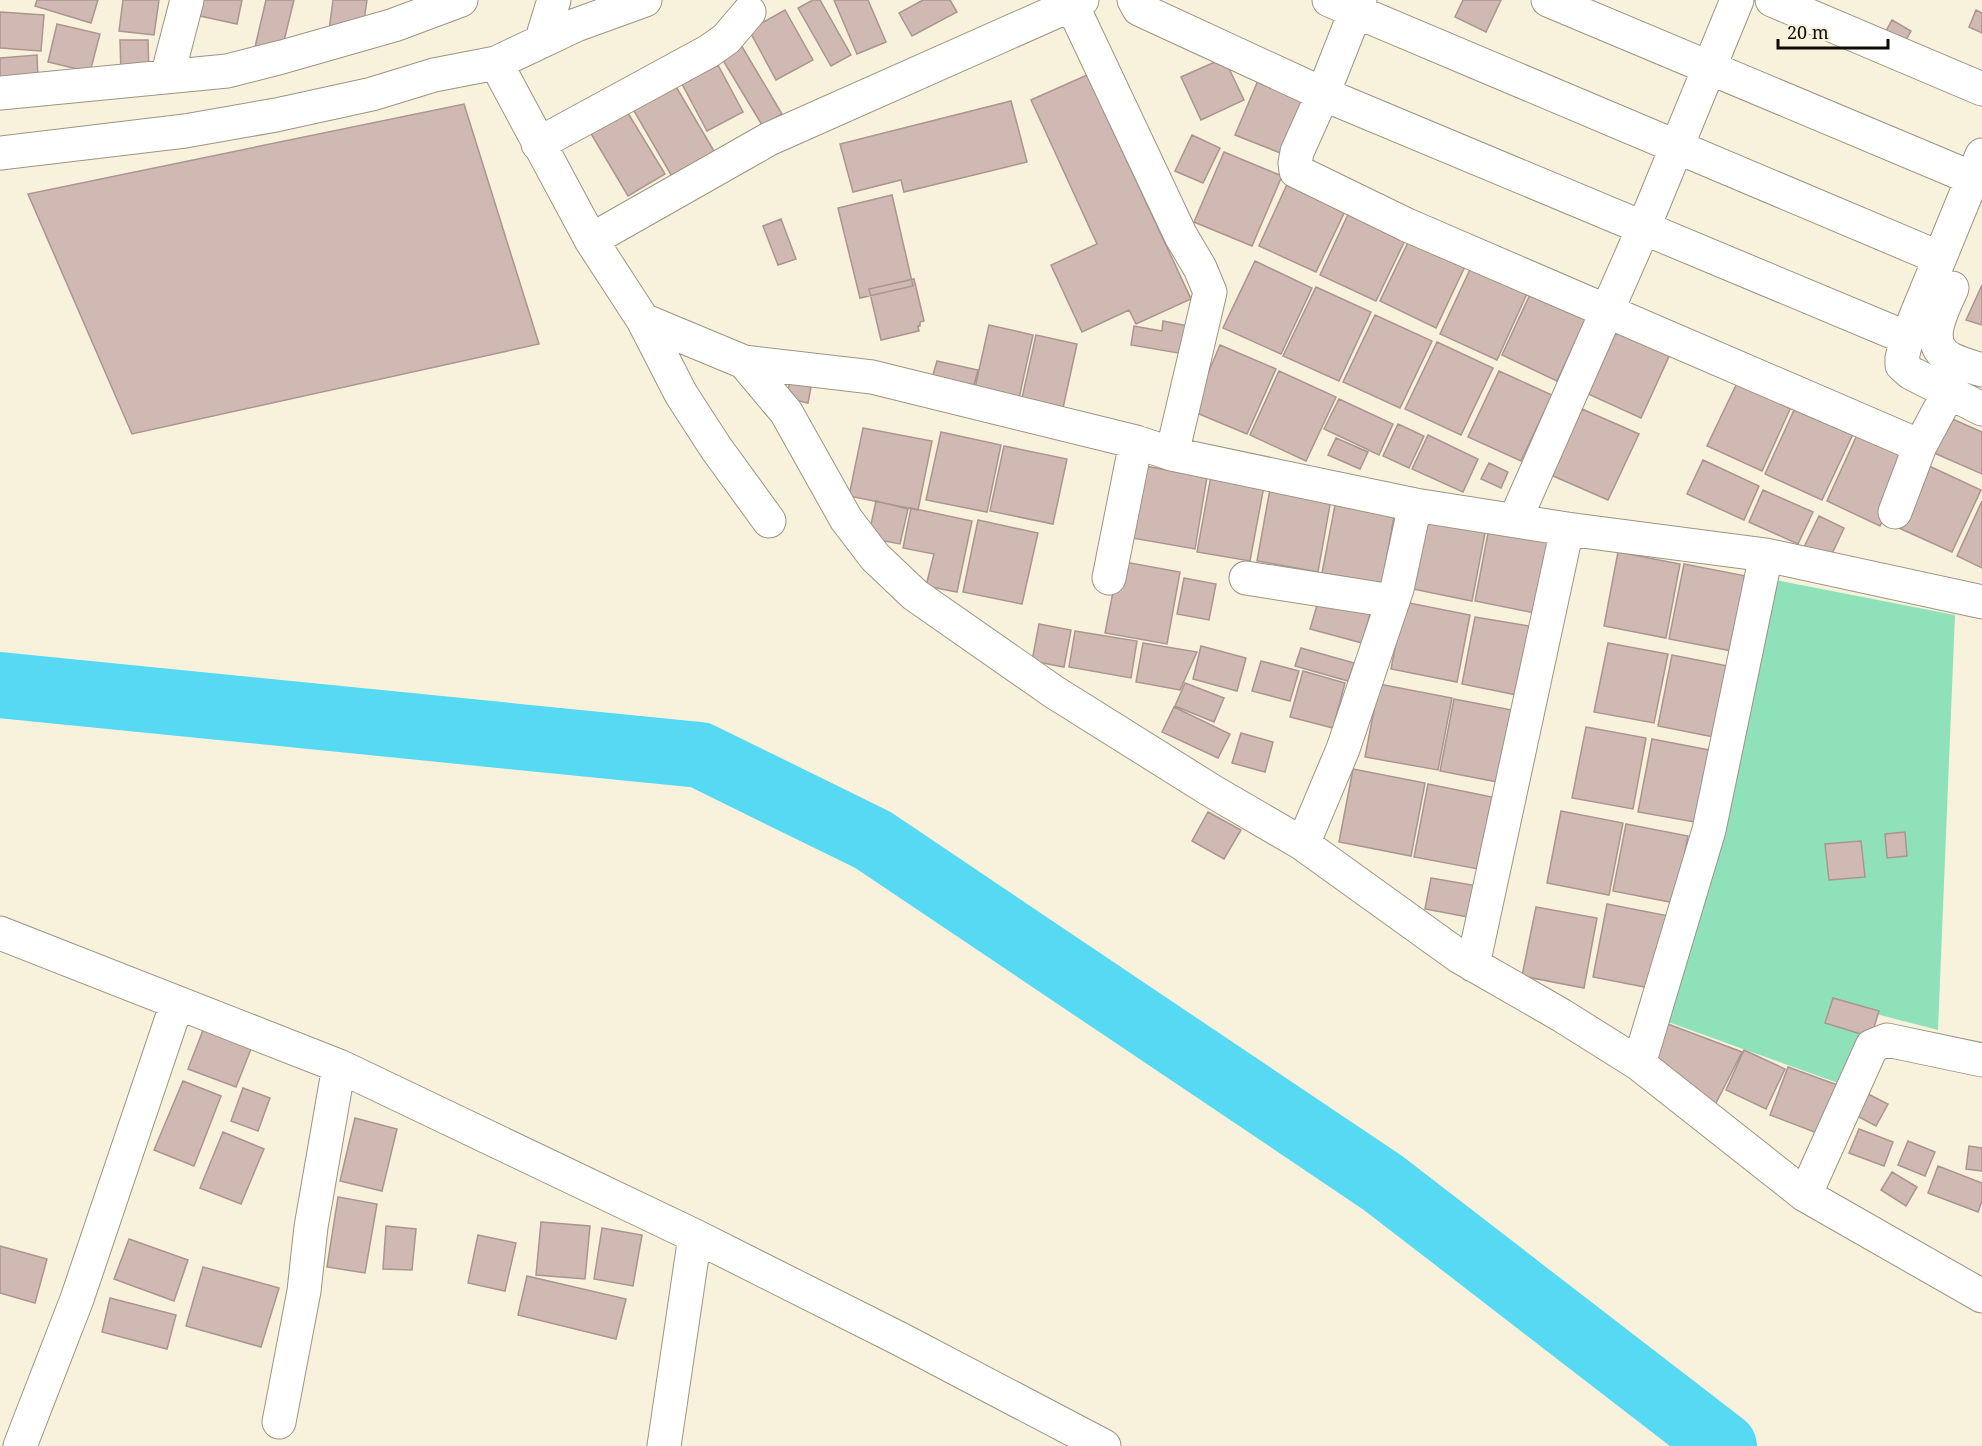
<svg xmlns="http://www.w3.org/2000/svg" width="1982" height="1446" font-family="'Noto Serif',serif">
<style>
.green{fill:#8fe1ba}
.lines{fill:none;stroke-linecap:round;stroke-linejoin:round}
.river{stroke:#56d9f2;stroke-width:66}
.building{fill:#d1b9b3;stroke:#ab958f;stroke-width:1.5}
.minor-casing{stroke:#9b9582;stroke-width:35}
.minor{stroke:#fff;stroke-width:33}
</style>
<rect width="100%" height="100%" fill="#f8f2dd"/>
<path class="green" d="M1775,580l180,35 -17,415 -62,-16 -27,73 -181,-65z"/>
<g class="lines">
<path class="river" d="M0,685l700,70 173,85 510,343 341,263"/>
</g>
<path class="building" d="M37,0h61l-7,23 -56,-17z
M123,0h36l-5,35 -35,-4z
M199,0h43l-5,24 -42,-9z
M266,0h28l-13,53 -26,-6z
M333,0h34l-5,34 -33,-4z
M813,0h7l31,55 -20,11 -33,-58z
M834,0h34l18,42 -29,12z
M923,0h27l7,12 -45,24 -13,-23z
M1463,0h38l-15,32 -31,-15z
M785,10l28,50 -37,20 -27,-50z
M1976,10l6,3v20l-13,-6z
M0,12l44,3 -3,36 -41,-3z
M1892,20l19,11 -11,20 -19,-11z
M57,24l43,10 -10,38 -42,-10z
M120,40h28l1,35h-28z
M741,45l41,69 -20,11 -41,-68z
M37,55l1,23 -38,3v-23z
M1224,58l20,42 -43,20 -20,-43z
M718,65l25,47 -36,19 -25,-47z
M1262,71l48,20 -27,63 -48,-19z
M1087,75l104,224 -55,25 -7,-14 -47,22 -31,-67 46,-21 -66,-144z
M672,80l45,76 -43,24 -44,-76z
M1011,101l16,61 -123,30 -3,-12 -48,12 -13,-48z
M464,104l75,240 -407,90 -104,-240z
M623,105l42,69 -37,22 -41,-69z
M1192,135l28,13 -17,35 -28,-12z
M1224,152l58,24 -30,70 -58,-24z
M1289,180l58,27 -31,65 -57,-26z
M892,195l21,91 -53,12 -22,-90z
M1351,208l57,26 -32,67 -56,-26z
M781,219l15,40 -18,6 -15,-39z
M1412,234l56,26 -32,68 -56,-27z
M1255,261l57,27 -31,66 -58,-26z
M1474,261l56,26 -33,73 -57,-26z
M914,279l10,42 -4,1v4h-2l1,5 -38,9 -12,-51z
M1982,285v40l-16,-5z
M1316,287l55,25 -32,69 -56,-25z
M1533,288l55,26 -31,67 -55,-26z
M1375,315l57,26 -32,67 -57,-26z
M1163,321l26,5 -5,28 -53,-9 3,-19 28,5z
M989,325l44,10 -14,63 -44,-10z
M1618,328l53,24 -30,66 -53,-24z
M1036,335l41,9 -14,64 -41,-10z
M1437,342l56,26 -32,67 -56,-26z
M1220,345l56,24 -29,65 -55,-23z
M937,361l41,9 -5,18 -41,-10z
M1279,371l57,26 -30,64 -56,-26z
M1499,371l53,24 -31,66 -53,-24z
M1738,381l54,24 -30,66 -55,-25z
M790,382l21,5 -3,16 -22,-5z
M1339,399l54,25 -14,31 -55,-26z
M1795,408l58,26 -31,66 -57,-26z
M1582,409l57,25 -31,66 -57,-25z
M1948,417l34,15v42l-50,-22z
M1398,424l26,12 -15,32 -26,-12z
M863,428l69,13 -14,69 -69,-14z
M941,432l60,13 -14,67 -61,-12z
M1428,435l50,24 -15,33 -51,-23z
M1857,435l54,25 -31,66 -53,-25z
M1336,438l32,14 -8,17 -32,-14z
M1004,446l63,13 -14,65 -63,-13z
M1703,460l56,26 -15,34 -57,-26z
M1489,463l19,9 -7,16 -20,-9z
M1927,465l54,25 -29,62 -53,-24z
M1145,466l62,11 -12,72 -63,-11z
M1211,476l53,10 -14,75 -53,-9z
M1270,489l61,10 -13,73 -61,-11z
M1763,490l50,22 -15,32 -49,-22z
M1336,500l59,11 -13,72 -60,-10z
M876,501l32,8 -8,35 -32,-6z
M1982,501v67l-25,-12z
M911,508l61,13 -15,71 -31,-6 8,-32 -31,-6z
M1422,515l64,13 -14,73 -64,-13z
M1819,516l25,12 -14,30 -26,-11z
M978,520l60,13 -16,71 -59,-12z
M1489,528l61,12 -15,73 -60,-12z
M1618,552l62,12 -14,74 -62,-12z
M1119,561l61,11 -13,72 -62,-11z
M1684,564l62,12 -14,75 -63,-12z
M1184,578l32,6 -7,36 -32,-6z
M1321,592l51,15 -10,36 -52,-14z
M1404,602l66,13 -13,67 -66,-13z
M1475,617l60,10 -13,69 -60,-12z
M1039,624l32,6 -7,37 -32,-6z
M1075,631l62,10 -6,37 -62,-11z
M1143,643l54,9 -17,38 -44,-8z
M1608,643l60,11 -14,69 -60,-11z
M1201,646l45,12 -9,33 -44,-12z
M1301,648l53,15 -6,18 -53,-15z
M1672,655l61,12 -14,71 -61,-12z
M1261,661l38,10 -9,30 -38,-10z
M1303,671l42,12 -12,45 -43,-11z
M1185,683l39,15 -10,24 -39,-16z
M1379,684l73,14 -14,72 -73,-13z
M1454,699l63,12 -14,72 -63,-12z
M1174,707l56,27 -12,24 -56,-26z
M1586,727l60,11 -13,71 -61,-11z
M1241,733l32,9 -8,30 -33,-9z
M1652,739l63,12 -15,72 -62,-11z
M1353,769l72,14 -14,73 -72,-14z
M1428,784l64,13 -14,72 -64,-12z
M1561,811l62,12 -14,72 -62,-12z
M1208,812l33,18 -17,29 -32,-18z
M1626,824l62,12 -13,67 -62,-12z
M1905,832l2,24 -20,2 -2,-24z
M1861,841l4,36 -36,3 -4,-36z
M1431,878l53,9 -5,32 -54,-10z
M1607,904l62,12 -14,73 -62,-12z
M1536,907l61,11 -13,70 -62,-12z
M1833,998l46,13 -8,26 -46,-14z
M1660,1021l82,31 -28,55 -66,-44z
M205,1025l48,19 -17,43 -48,-18z
M1744,1050l41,19 -19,40 -40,-19z
M1788,1067l55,20 -18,49 -55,-21z
M183,1081l38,15 -27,70 -40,-16z
M243,1088l27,10 -12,33 -27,-10z
M1868,1094l20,10 -12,22 -19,-10z
M355,1118l42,11 -15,62 -42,-10z
M1859,1129l34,13 -9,24 -35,-13z
M223,1132l41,17 -23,55 -41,-16z
M1908,1141l27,11 -10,24 -27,-11z
M1969,1146l13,2v23l-16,-2z
M1938,1166l44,17v18l-4,11 -50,-19z
M1892,1172l25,15 -11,19 -25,-16z
M338,1197l39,7 -12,69 -38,-6z
M541,1222l49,4 -5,53 -49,-4z
M386,1226l30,3 -4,41 -29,-1z
M602,1228l40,7 -9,51 -39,-7z
M478,1235l38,8 -11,48 -37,-8z
M129,1239l59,21 -14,41 -60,-22z
M0,1246l47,13 -12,44 -35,-10z
M203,1267l76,21 -18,59 -75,-21z
M527,1276l99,23 -10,40 -98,-24z
M110,1298l66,17 -9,34 -65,-17z"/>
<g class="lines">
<defs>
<path id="minor" d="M1134,0l5,9 184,85 584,244
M1329,0l611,258
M1360,0l-37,94 -26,58 -2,11 1,8 111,54 513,221
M1548,0l424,178
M1772,0l210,89
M1072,5l109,231 19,32 10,24 -38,162
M542,39l12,-39
M496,63l95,177 52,80 38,74 35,54 53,73
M167,77l20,-77
M0,93l227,-22 55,-14 112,-32 67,-25
M538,144l171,-93 17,-12 23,-27
M0,153l185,-22 91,-16 96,-21 62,-19 62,-12 80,-38 69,-25
M1982,155l-75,183 -5,20v7l9,8 71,36
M591,240l178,-101 313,-139
M1952,288c-9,22 -30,55 -1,71 10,5 21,8 31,11
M643,320l101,42 128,15 264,65 36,12 243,51 152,24 199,26 216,47
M744,362l42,50 60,107 29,38 40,38 139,97 158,99 91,53 157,113 101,58 78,49 166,131 177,101
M1895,512l25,-66 29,-54
M1515,520l128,-291 94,-229
M1109,578l27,-136
M1246,578l146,23
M1303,844l40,-95 54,-160 18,-84
M0,933l339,133 356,170 205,103 204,107
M1473,965l94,-436
M1639,1064l70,-234 57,-275
M1805,1195l67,-149 15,-6 95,20
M279,1422l25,-131 7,-64 28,-161
M20,1446l57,-147 100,-296
M664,1446l31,-210"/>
</defs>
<use href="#minor" class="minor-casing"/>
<use href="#minor" class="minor"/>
</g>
<path d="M1778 39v9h110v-9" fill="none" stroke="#0e0b05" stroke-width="3"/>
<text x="1787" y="39" font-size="18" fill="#0e0b05" stroke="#f8f2dd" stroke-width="4.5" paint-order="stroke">20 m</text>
</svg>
